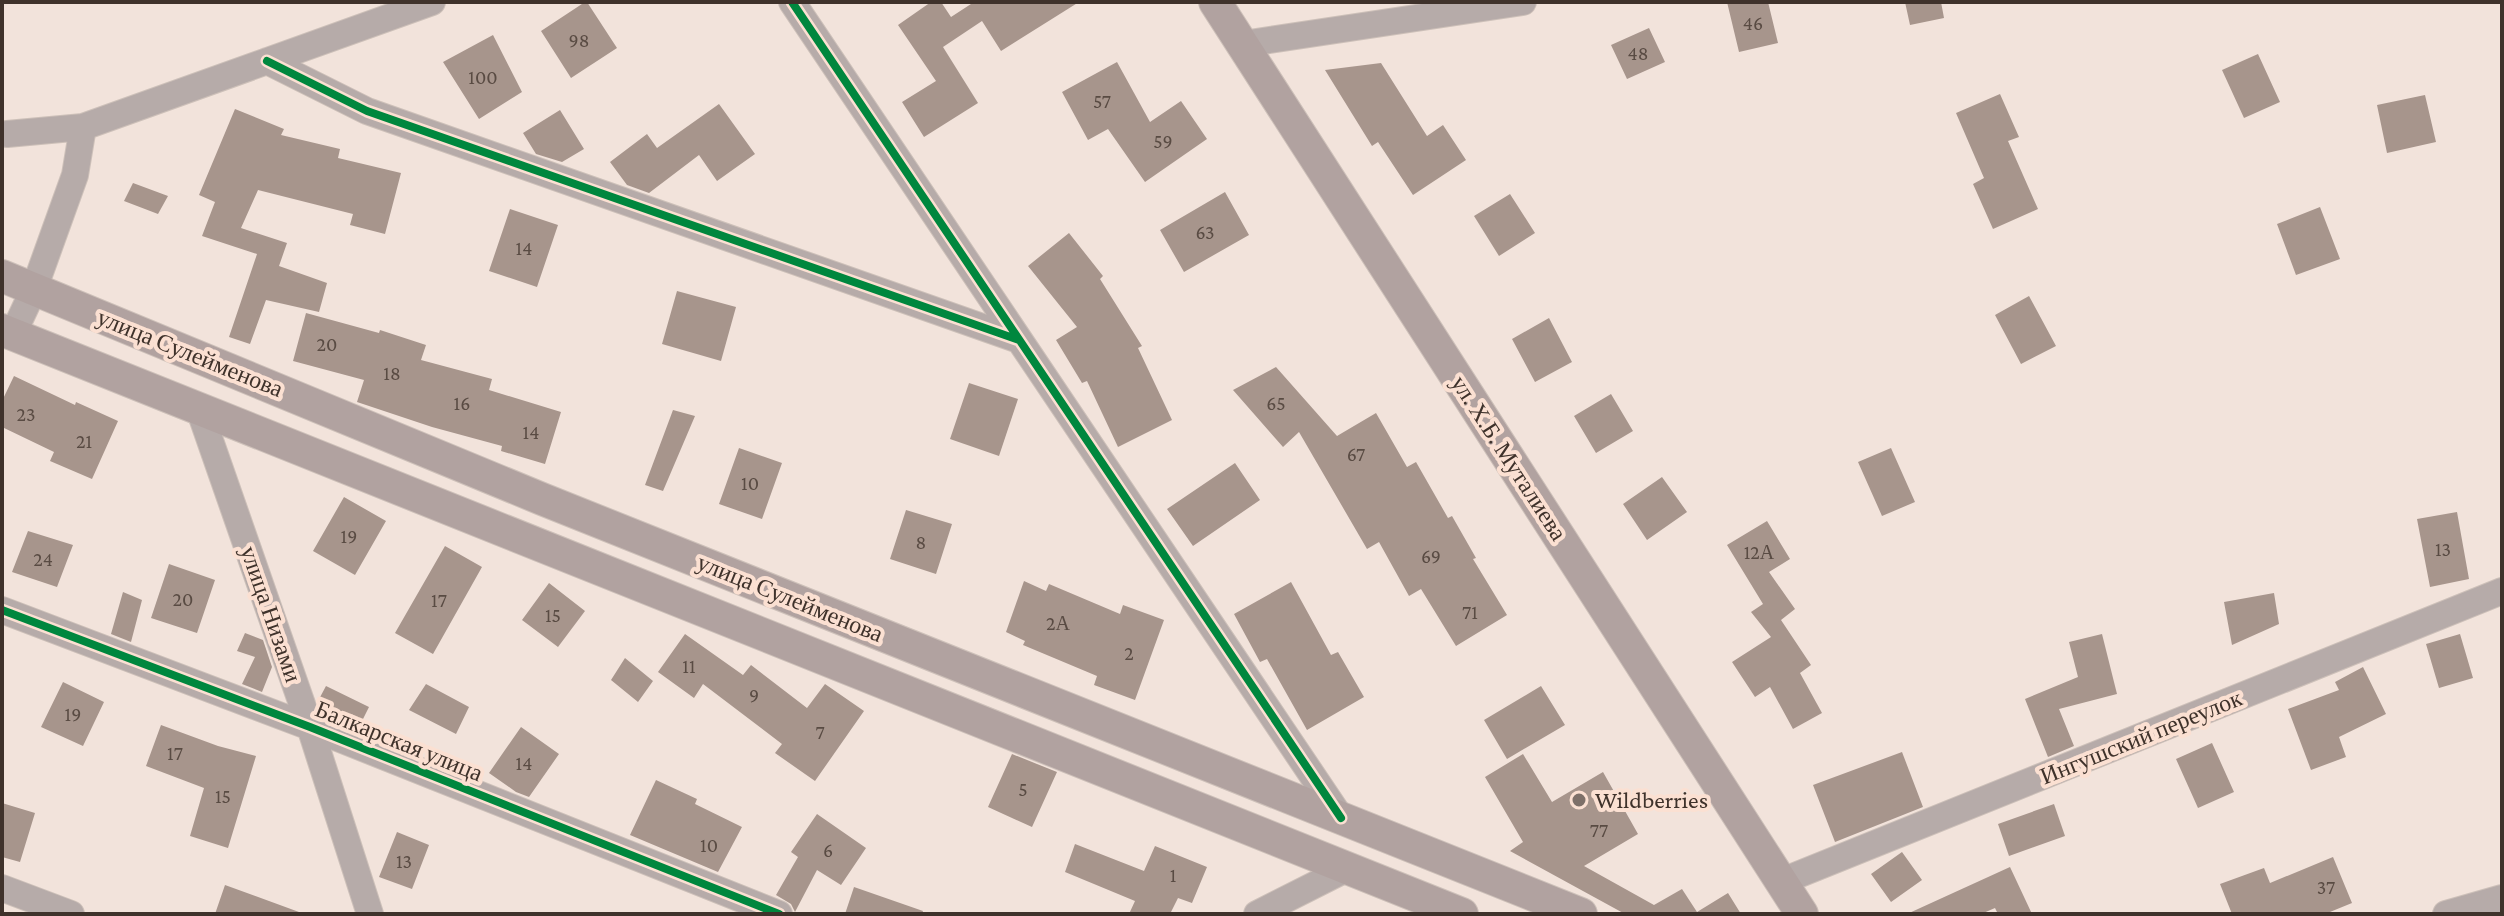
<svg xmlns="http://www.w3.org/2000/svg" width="2504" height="916" font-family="'Crimson Pro',serif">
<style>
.building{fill:#a7958c}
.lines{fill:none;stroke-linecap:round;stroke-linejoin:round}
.minor-casing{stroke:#cdc0b9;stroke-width:28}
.major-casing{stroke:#cdc0b9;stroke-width:34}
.minor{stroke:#b6aba9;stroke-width:26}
.major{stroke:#b1a2a0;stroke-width:32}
.cycleway-casing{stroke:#fbe0d2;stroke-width:13}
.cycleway{stroke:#00873e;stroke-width:8}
.poi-dot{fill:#7e7069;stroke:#fbe0d2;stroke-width:3}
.labels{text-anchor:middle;stroke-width:8;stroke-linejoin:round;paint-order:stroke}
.number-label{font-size:20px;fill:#594b43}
.street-label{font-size:24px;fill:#3f322b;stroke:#fbe0d2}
.poi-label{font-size:24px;fill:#3f322b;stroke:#fbe0d2;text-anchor:start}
</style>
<rect width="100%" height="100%" fill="#f2e3db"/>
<path class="building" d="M585,2h2l30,46 -46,30 -30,-47z
M931,2h10l10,15 20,-13 -1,-2h109l-78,49 -19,-30 -39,26 35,56 -54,34 -22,-35 34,-21 -38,-56z
M1727,2h41l10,41 -39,9z
M1905,2h36l3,16 -34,7z
M1649,28l16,34 -38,17 -16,-34z
M493,35l29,57 -43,27 -36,-57z
M2258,54l22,48 -36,16 -22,-48z
M1117,62l33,60 31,-21 26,38 -62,43 -37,-53 -20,11 -26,-48z
M1381,63l46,73 16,-11 23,35 -53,35 -35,-53 -6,4 -47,-76z
M2000,94l19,43 -11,4 30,68 -45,20 -20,-45 11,-6 -28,-65z
M2425,95l11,47 -49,11 -10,-48z
M719,104l36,50 -38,27 -18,-26 -50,38 -22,-8 -17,-23 37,-28 10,14z
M235,109l49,20 -3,6 59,14 -2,9 63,15 -16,61 -35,-9 3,-11 -95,-24 -17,38 46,15 -8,23 48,17 -8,29 -53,-12 -16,44 -21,-7 28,-83 -55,-18 13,-34 -16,-7z
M560,110l24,39 -22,13 -26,-8 -13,-21z
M133,183l35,13 -10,18 -34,-13z
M1225,192l24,43 -65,37 -24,-42z
M1510,194l25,39 -36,23 -25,-40z
M2320,207l20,52 -44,16 -19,-51z
M510,209l48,16 -21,62 -48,-16z
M1069,233l34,43 -3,3 42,67 -4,2 34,72 -54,27 -31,-66 -5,2 -26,-43 21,-13 -49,-61z
M677,291l59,16 -15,54 -59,-17z
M2029,296l27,50 -35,18 -26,-49z
M306,313l73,20 1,-3 46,15 -5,15 71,19 -3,11 72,22 -16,52 -44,-13 1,-5 -70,-19 -75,-25 7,-22 -71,-19z
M1549,318l23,44 -37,20 -23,-43z
M1276,367l61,69 39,-23 31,54 9,-5 32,56 4,-2 24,42 -3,1 34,56 -51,31 -35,-57 -12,7 -30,-54 -12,7 -68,-117 -16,15 -50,-57z
M14,376l61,29 1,-3 42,19 -26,58 -42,-18 4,-9 -52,-25v-26z
M969,383l49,16 -19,57 -49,-17z
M1611,394l22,37 -37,22 -22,-37z
M673,410l22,6 -32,75 -18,-6z
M739,448l43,15 -20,56 -43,-15z
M1891,448l24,54 -33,14 -24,-54z
M1235,463l25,37 -67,46 -26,-37z
M1662,477l25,35 -40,28 -24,-36z
M344,497l42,24 -31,54 -42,-24z
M906,510l46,14 -16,50 -46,-15z
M2457,512l12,67 -39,8 -13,-68z
M1767,521l23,38 -21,13 26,37 -14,11 30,45 -11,8 22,40 -29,16 -23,-42 -15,10 -23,-35 39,-25 -20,-25 12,-8 -36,-59z
M28,531l45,14 -16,42 -45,-15z
M445,546l37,21 -49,87 -38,-21z
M169,564l46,16 -18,53 -46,-15z
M1024,581l22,10 3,-7 71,30 3,-9 41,15 -29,80 -41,-15 3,-9 -74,-31 2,-4 -19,-9z
M1291,582l40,73 7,-3 26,45 -57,33 -40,-71 -7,3 -26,-48z
M549,583l36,28 -27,36 -36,-27z
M123,592l19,8 -11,42 -20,-8z
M2274,593l5,31 -47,21 -8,-43z
M245,633l18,7 9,27 -10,25 -20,-8 13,-27 -18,-6z
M685,634l58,41 8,-10 56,43 18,-24 39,27 -49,70 -40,-28 7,-9 -79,-60 -9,14 -36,-26z
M2102,634l15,60 -58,15 15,37 -26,11 -23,-58 53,-22 -9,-35z
M2460,634l13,44 -34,10 -13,-44z
M625,658l28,23 -15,21 -27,-22z
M2363,667l23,47 -47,23 7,20 -35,13 -23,-61 51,-19 -4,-8z
M63,682l41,20 -21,44 -42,-19z
M426,684l43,23 -13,27 -47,-24z
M326,686l43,21 -11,22 -35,-14 -5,-14z
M1541,686l24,39 -58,34 -23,-39z
M161,725l57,21 38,10 -28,92 -38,-12 14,-48 -58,-22z
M521,727l38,27 -30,43 -13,-5 -27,-19z
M2212,743l22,49 -36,16 -22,-49z
M1902,752l21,55 -88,35 -22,-57z
M1012,754l45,18 -25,55 -44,-20z
M1523,754l29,48 51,-30 35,62 -54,32 70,39 28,-16 15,23 31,-19 13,21h-116l-115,-63 13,-9 -38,-65z
M656,780l41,19 -2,5 47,23 -24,45 -88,-37z
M2,803l33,10 -15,49 -18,-5z
M2054,804l11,32 -56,20 -11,-32z
M817,814l49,34 -25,37 -24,-15 -22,42 -4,-8 -15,-9 22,-38 -7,-5z
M397,832l32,13 -17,44 -33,-12z
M1075,844l69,27 11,-25 52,21 -15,36 -14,-5 -8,16h-41l6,-13 -70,-29z
M1902,852l20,28 -31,22 -20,-28z
M2333,857l19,46 -27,11h-93l-12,-30 44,-16 6,15z
M2010,867l22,47h-34l-3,-6 -14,6h-74z
M225,885l74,27v2h-84z
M854,887l69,24 -1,3h-77z"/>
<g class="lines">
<defs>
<path id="minor" d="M792,2l549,816
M1243,44l280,-42
M267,61l100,50 652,229
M7,134l76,-7 349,-125
M13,334l21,-45 41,-114 8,-48
M198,406l112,321 60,187
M2,610l308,117 469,187
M1780,882l722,-291
M2,888l69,26
M1257,914l91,-46
M2446,914l56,-16"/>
<path id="major" d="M1215,2l587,912
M2,276l540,223 1039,415
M2,330l1460,584"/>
</defs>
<use href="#minor" class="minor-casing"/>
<use href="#major" class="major-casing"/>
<use href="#minor" class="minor"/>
<use href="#major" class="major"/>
<defs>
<path id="cycleway" d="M792,2l549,816
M267,61l100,50 652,229
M2,610l308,117 469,187"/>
</defs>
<use href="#cycleway" class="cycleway-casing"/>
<use href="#cycleway" class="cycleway"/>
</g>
<circle class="poi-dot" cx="1579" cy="800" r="8"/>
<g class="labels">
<g class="number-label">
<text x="1753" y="30">46</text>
<text x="579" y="47">98</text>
<text x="1638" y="60">48</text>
<text x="483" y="84">100</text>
<text x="1102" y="108">57</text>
<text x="1163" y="148">59</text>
<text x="1205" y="239">63</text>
<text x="524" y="255">14</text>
<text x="327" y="351">20</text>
<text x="392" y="380">18</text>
<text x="462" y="410">16</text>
<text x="1276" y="410">65</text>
<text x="26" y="421">23</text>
<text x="531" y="439">14</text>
<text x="84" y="448">21</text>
<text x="1356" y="461">67</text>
<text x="750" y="490">10</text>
<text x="349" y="543">19</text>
<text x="921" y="549">8</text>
<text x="2443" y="556">13</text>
<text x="1759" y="559">12А</text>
<text x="1431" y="563">69</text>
<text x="43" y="566">24</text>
<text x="183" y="606">20</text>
<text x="439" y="607">17</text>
<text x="1470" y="619">71</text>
<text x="553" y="622">15</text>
<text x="1058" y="630">2А</text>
<text x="1129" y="660">2</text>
<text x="689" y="673">11</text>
<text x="754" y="702">9</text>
<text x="73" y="721">19</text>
<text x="820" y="739">7</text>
<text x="175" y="760">17</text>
<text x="524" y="770">14</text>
<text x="1023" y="796">5</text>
<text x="223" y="803">15</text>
<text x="1599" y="837">77</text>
<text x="709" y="852">10</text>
<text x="828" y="857">6</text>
<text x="404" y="868">13</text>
<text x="1173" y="882">1</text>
<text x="2326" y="894">37</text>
</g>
<g class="street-label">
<text transform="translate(190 353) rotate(22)" y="8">улица Сулейменова</text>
<text transform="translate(1509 458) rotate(57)" y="8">ул. Х.Б. Муталиева</text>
<text transform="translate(790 598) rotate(22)" y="8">улица Сулейменова</text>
<text transform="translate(271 614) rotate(71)" y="8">улица Низами</text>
<text transform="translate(2141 737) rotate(-22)" y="8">Ингушский переулок</text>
<text transform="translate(399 741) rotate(22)" y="8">Балкарская улица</text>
</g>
<g class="poi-label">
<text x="1595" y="808">Wildberries</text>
</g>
</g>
<rect width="2504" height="916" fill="none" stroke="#3f322b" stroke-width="8"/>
</svg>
